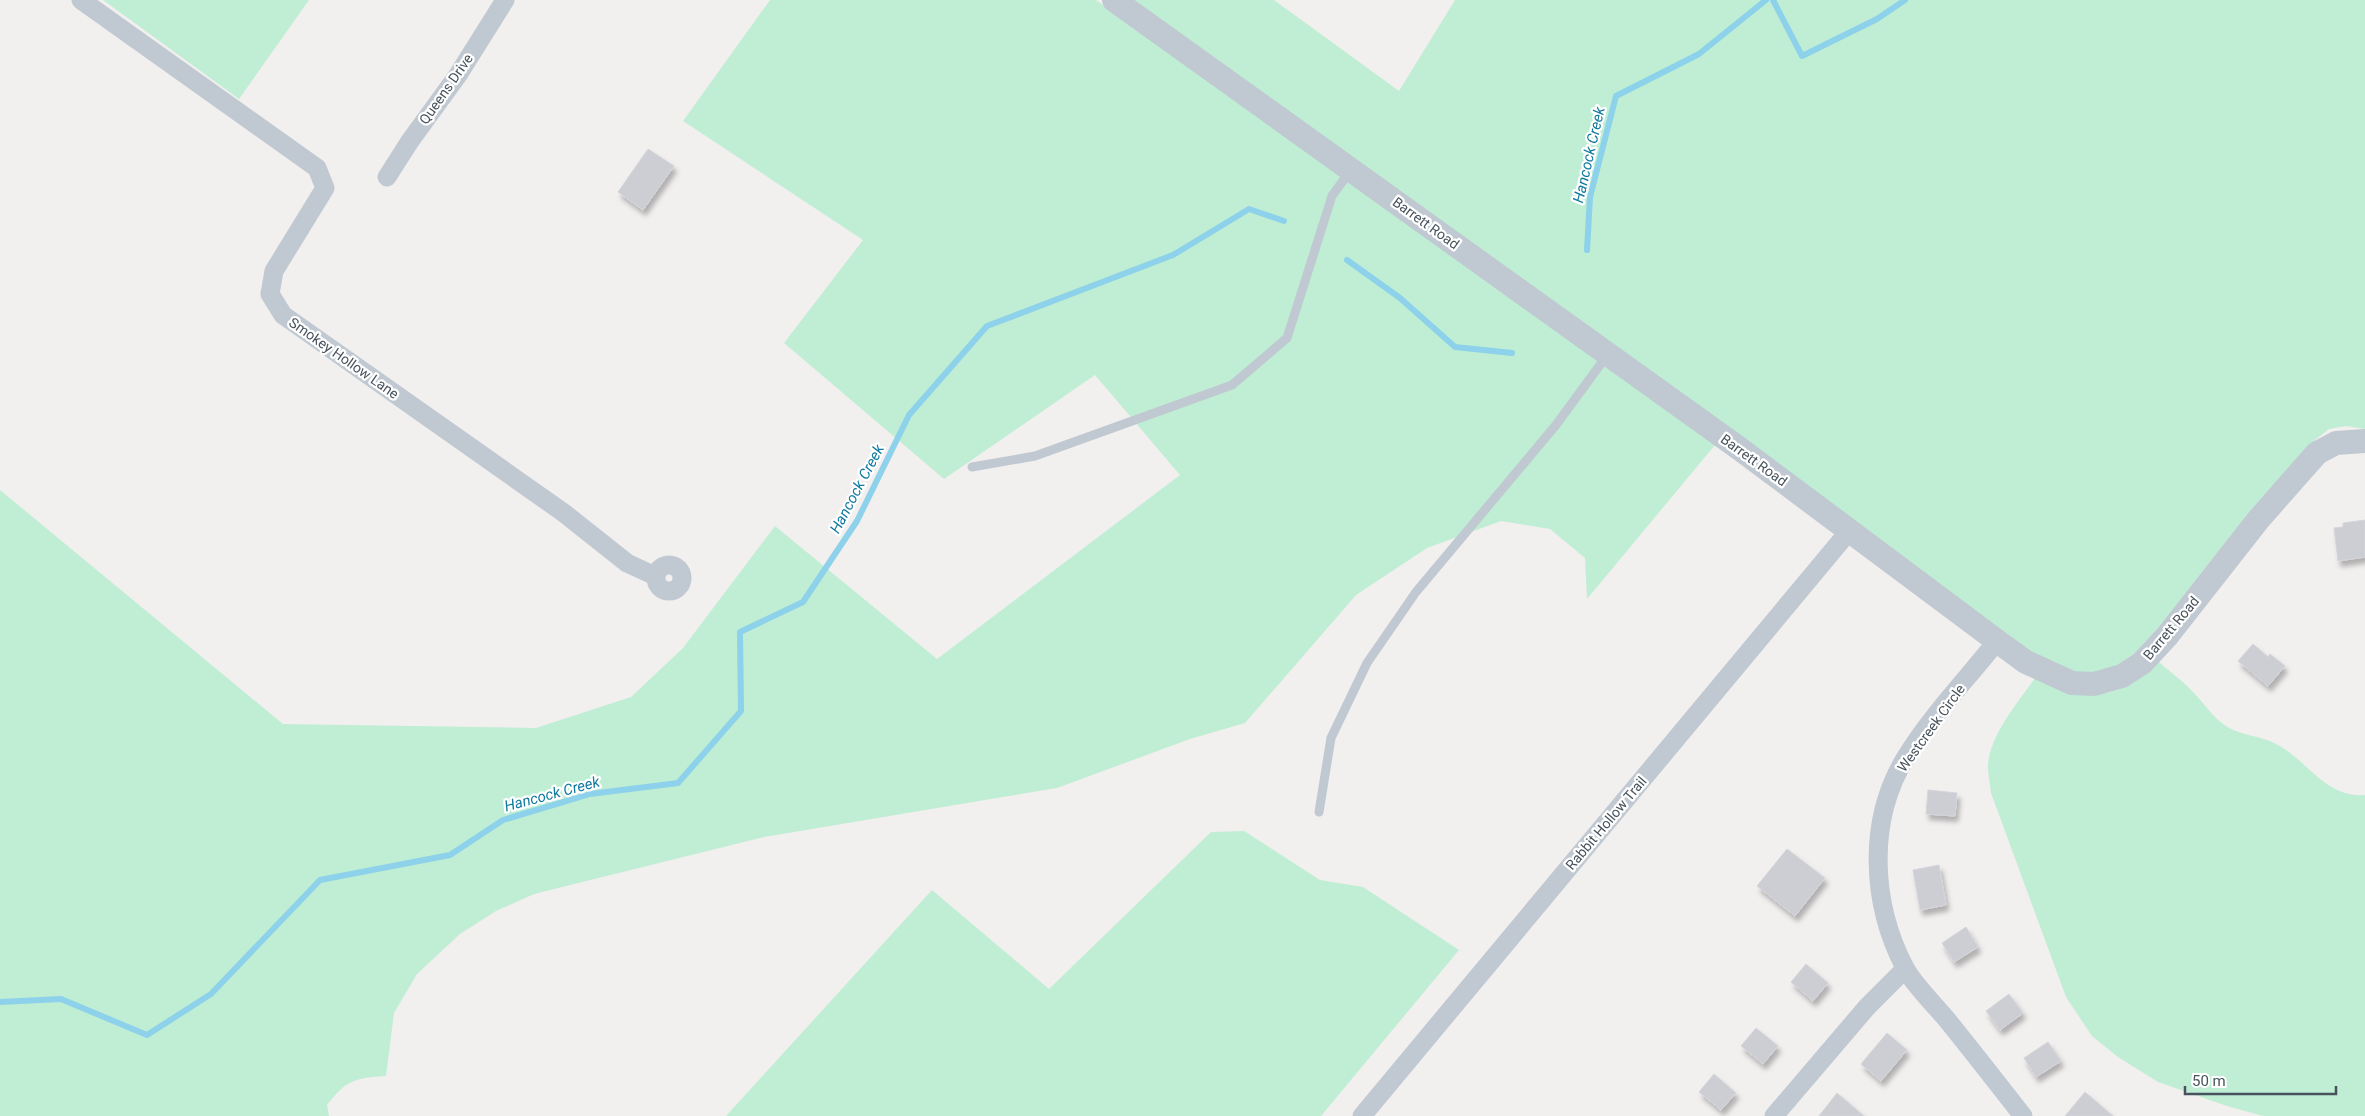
<svg xmlns="http://www.w3.org/2000/svg" width="2365" height="1116" font-family="Roboto,sans-serif">
<style>
.green{fill:#bfeed4}
.lines{fill:none;stroke-linecap:round;stroke-linejoin:round}
.stream{stroke:#8dd2ea;stroke-width:6}
.building{fill:#ccced4;stroke:#d4d5db;filter:url(#shadow)}
.service{stroke:#c0c9d1;stroke-width:9}
.minor{stroke:#c0c9d1;stroke-width:19}
.tertiary{stroke:#c0c9d1;stroke-width:24}
.labels{text-anchor:middle;stroke-width:4.5;stroke-linejoin:round;paint-order:stroke}
.street-label{font-size:14px;fill:#48525c;stroke:#fff}
.water-label{font-size:15px;font-style:italic;fill:#107aa0;stroke:#fff}
</style>
<defs>
<filter id="shadow"><feDropShadow dx="3" dy="5.5" stdDeviation="2.5" flood-color="#0004"/></filter>
</defs>
<rect width="100%" height="100%" fill="#f2efef"/>
<path class="green" d="M103,0h206l-70,99z
M770,0h326l619,445 -128,154 -2,-41 -35,-29 -49,-8 -74,27 -71,47 -111,128 -55,16 -133,49 -293,49 -230,57 -38,17 -36,23 -43,40 -23,39 -8,63c-31,2 -40,4 -59,29l2,11h-329v-626l283,234 253,4 95,-31 52,-49 92,-122 162,133 243,-184 -85,-100 -151,104 -160,-136 79,-103 -180,-119z
M1133,0h141l125,91 56,-91h910v429l-19,-3 -17,3 -18,14 -62,69 -91,116 -24,26 -18,12 -25,7 -18,-1 -41,-20z
M2159,662c11,10 24,19 34,30 10,10 18,23 29,31 15,13 39,12 56,22 30,16 48,53 87,50v321h-102l-36,-10 -69,-24 -40,-25 -26,-21 -26,-39 -75,-204c-1,-9 -3,-18 -3,-27 1,-30 30,-64 47,-88 14,4 52,17 64,16 24,-3 44,-15 60,-32z
M1244,831l76,49 43,7 96,63 -138,166h-595l206,-226 117,99 162,-157z"/>
<g class="lines">
<path class="stream" d="M1773,0l29,56 75,-37 28,-19
M1587,250l3,-53 26,-101 83,-42 67,-54
M1347,260l53,38 55,49 57,6
M0,1002l61,-3 86,36 64,-41 109,-114 130,-25 53,-35 87,-26 88,-11 63,-72 -1,-79 63,-30 54,-81 52,-106 78,-89 186,-71 76,-46 35,12"/>
</g>
<path class="building" d="M648,149l26,17 -31,44 -25,-18z
M2365,520v37l-27,4 -4,-33 9,-1v-4z
M2253,644l15,13 2,-3 15,12 -17,20 -30,-25z
M1928,790l29,3 -2,23 -29,-2z
M1787,849l38,29 -30,38 -38,-30z
M1939,865l7,40 -26,5 -7,-40z
M1966,927l12,20 -24,15 -12,-19z
M1806,964l22,19 -15,18 -22,-19z
M2009,994l14,19 -23,17 -14,-19z
M1756,1028l22,18 -15,18 -22,-18z
M1887,1033l20,17 -26,31 -20,-17z
M2048,1042l13,19 -25,16 -12,-19z
M1714,1074l22,19 -15,17 -22,-18z
M2085,1092l28,24h-48z
M1837,1093l27,23h-45z"/>
<g class="lines">
<path class="service" d="M972,467l63,-11 197,-71 55,-47 45,-142 18,-25
M1319,812l12,-74 36,-75 49,-71 140,-167 52,-71"/>
<path class="minor" d="M81,0l236,168 8,20 -51,83 -4,23 13,21 281,198 63,50 28,13
M387,177l23,-36 48,-66 47,-75
M656 578a13 13 0 1 1 26 0a13 13 0 1 1-26 0Z
M1997,641c-30,38 -66,75 -91,116 -39,63 -35,146 -1,211 9,17 30,37 43,53 25,31 50,63 75,95
M1362,1116l488,-586
M1774,1116l93,-109 38,-38"/>
<path class="tertiary" d="M1114,0l626,449 257,192 29,21 46,21 22,1 28,-8 20,-13 25,-27 91,-116 59,-67 19,-10 29,-2"/>
</g>
<g class="labels">
<g class="street-label">
<text transform="translate(446 89) rotate(-55)" y="5">Queens Drive</text>
<text transform="translate(1426 223) rotate(36)" y="5">Barrett Road</text>
<text transform="translate(344 358) rotate(35)" y="5">Smokey Hollow Lane</text>
<text transform="translate(1754 460) rotate(36)" y="5">Barrett Road</text>
<text transform="translate(2171 628) rotate(-50)" y="5">Barrett Road</text>
<text transform="translate(1931 728) rotate(-54)" y="5">Westcreek Circle</text>
<text transform="translate(1606 823) rotate(-50)" y="5">Rabbit Hollow Trail</text>
</g>
<g class="water-label">
<text transform="translate(1589 155) rotate(-77)" y="5">Hancock Creek</text>
<text transform="translate(857 489) rotate(-62)" y="5">Hancock Creek</text>
<text transform="translate(552 794) rotate(-15)" y="5">Hancock Creek</text>
</g>
</g>
<path d="M2185 1086v8h151v-8" fill="none" stroke="#48525c" stroke-width="2.5"/>
<text x="2192" y="1086" font-size="15" fill="#48525c" stroke="#ffffff" stroke-width="4" paint-order="stroke">50 m</text>
</svg>
